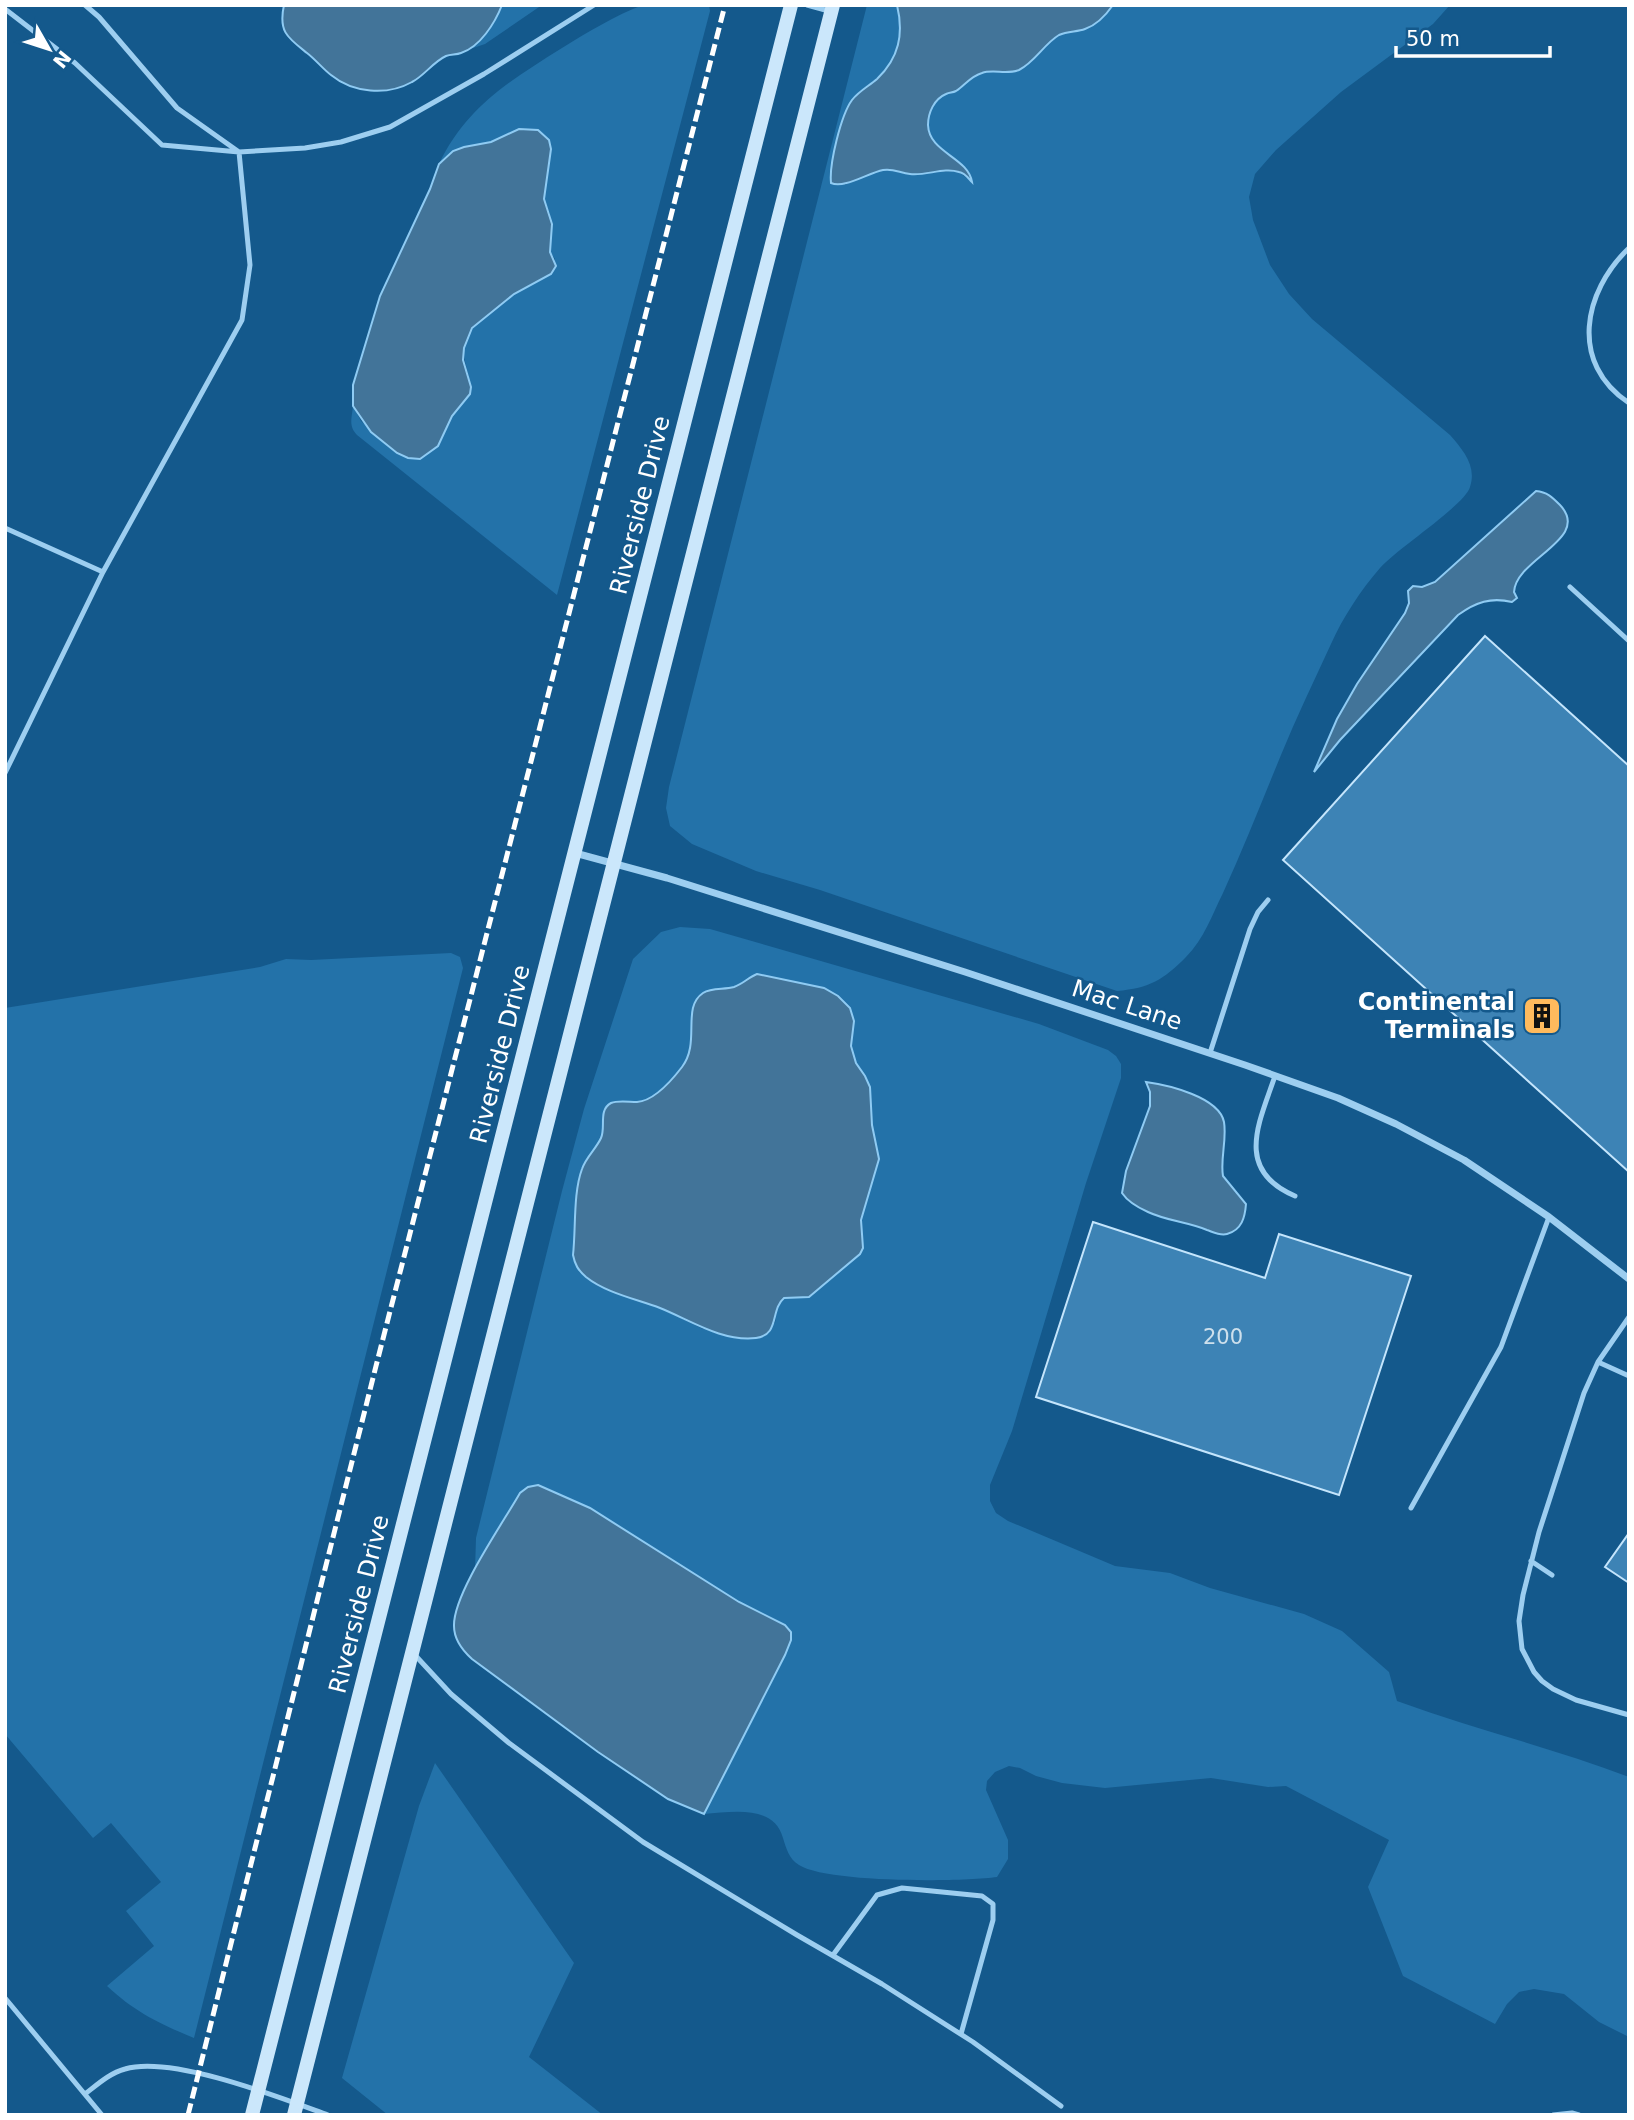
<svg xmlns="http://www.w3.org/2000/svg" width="1634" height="2120" font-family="'DejaVu Sans',sans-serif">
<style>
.green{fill:#2372a9;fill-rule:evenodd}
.water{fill:#427499;stroke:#8fcbf3;stroke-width:2}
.building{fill:#3d83b5;stroke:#c4e5fc;stroke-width:2}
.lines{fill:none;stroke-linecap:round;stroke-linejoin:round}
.lane{stroke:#9dcef0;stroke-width:5}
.street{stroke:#9dcef0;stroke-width:7}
.secondary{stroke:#cbe7fb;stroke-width:14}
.rail{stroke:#fff;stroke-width:5;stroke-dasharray:12 5;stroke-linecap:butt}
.labels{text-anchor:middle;stroke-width:5;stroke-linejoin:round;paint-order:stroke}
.number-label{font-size:21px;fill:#cee0ec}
.street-label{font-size:24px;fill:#fff;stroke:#14598c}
.poi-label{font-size:24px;font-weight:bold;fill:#fff;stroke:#14598c;text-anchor:end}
</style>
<rect width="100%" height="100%" fill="#14598c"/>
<path class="green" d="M502,5h40l-57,39 -15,5c13,-12 25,-27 32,-44z
M643,5h66l1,6 -153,584 -200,-160c-9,-9 -5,-18 -4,-29l8,15 36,32 41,-7c6,-9 8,-19 13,-29 6,-12 20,-17 19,-31 -1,-18 -11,-30 -3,-48 13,-30 58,-48 84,-64l4,-15 -5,-7v-38l-6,-15 7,-50 -2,-9 -30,-11c-9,5 -18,10 -27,13 -25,8 -31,2 -53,22 27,-57 72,-84 123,-116 26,-16 52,-32 81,-43z
M867,5h30c10,42 -5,64 -38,87l-14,93 17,-9 24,-7 20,5 51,-3 14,10c-9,-24 -38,-30 -43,-53 -2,-12 5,-27 15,-33 5,-3 11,-3 15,-6 9,-6 16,-16 27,-17 11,-2 22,3 32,-2 17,-6 26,-25 42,-34 8,-5 17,-4 26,-7 11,-3 21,-15 28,-24h337l-17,19 -92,68 -65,58 -21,24 -6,23 4,23 17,45 19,29 23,25 138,116c13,15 27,31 20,52 -5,18 -72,61 -90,81 -19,22 -37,49 -49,76 -17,37 -35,74 -50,111 -19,46 -37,92 -58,138 -11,22 -19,46 -37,64 -23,23 -36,31 -69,34l-297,-101 -64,-19 -64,-27 -22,-18 -4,-18 3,-21z
M680,927l30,2 329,95 69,26 8,6 5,8v14l-35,105 -74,248 -22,54v16l6,12 12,8 107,45 55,7 40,15 94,26 38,17 47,41 8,29c77,28 155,47 232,76v260l-30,-15 -35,-28 -30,-5 -15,3 -12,12 -12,20 -92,-48 -35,-89 21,-47 -103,-54 -18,1 -57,-9 -106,10 -43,-5 -26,-7 -16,-8 -11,-2 -14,6 -8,9 -1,9 22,50v19l-11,18c-36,5 -170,6 -198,-12 -10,-6 -13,-17 -16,-27 -9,-34 -51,-26 -79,-24l81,-159 6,-15 -6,-15 -46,-23 -149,-93 -43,-21 -27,5 -45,78 1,-33 86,-347 22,-82 49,-150 28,-27zM757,974l30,7 67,40 -3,25 5,17 9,13 5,11 2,38 7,34 -18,61 2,28 -3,6 -50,43 -26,1 -6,5 -3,20 -72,6 -41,-20 -49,-18 -40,-36 8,-84 21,-34 1,-22 10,-13h28l16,-8 23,-25 8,-11 4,-12 -1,-28 26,-30h15z
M451,953l9,4 3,11 -269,1070c-36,-15 -59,-26 -87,-52l47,-40 -28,-35 35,-29 -50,-59 -18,15 -88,-104v-726l255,-41 26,-8 25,1z
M435,1763l139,200 -45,94 74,58h-215l-46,-37 77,-272z"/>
<path class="water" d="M284,5h218c-7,18 -22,42 -41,48 -5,2 -10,1 -15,3 -13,6 -22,20 -34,26 -25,14 -59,11 -81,-7 -8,-6 -15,-15 -24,-22 -19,-15 -29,-21 -23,-48z
M897,5h216c-7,10 -16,20 -28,24 -8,3 -17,2 -26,6 -15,9 -24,27 -40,35 -12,5 -26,-1 -37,3 -11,3 -17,12 -26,18 -4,2 -6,1 -10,3 -12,5 -18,19 -18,31 1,28 40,32 44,57 -4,-4 -7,-9 -13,-10 -15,-5 -33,4 -49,2 -10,-1 -17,-6 -27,-4 -15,3 -39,19 -52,13 -2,-19 10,-68 21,-83 7,-9 17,-14 25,-21 22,-21 27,-45 20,-74z
M519,129l19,1 11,10 2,9 -7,50 8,25 -2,28 6,14 -5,8 -37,20 -42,34 -8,20 -1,12 8,27 -1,7 -18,22 -14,30 -18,13 -12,-1 -11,-5 -26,-21 -18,-26v-21l27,-89 50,-107 9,-25 14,-13 11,-4 27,-5z
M1536,491c11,1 16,6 24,14 32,34 -44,53 -46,87l3,6 -5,4c-21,-5 -36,0 -54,13l-118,125 -26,32 23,-53 20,-35 48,-71 4,-10 -1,-12 5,-5 9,1 13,-5z
M757,974l67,14 14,8 12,12 4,13 -3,25 5,17 9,13 5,11 2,38 7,34 -18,61 2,28 -3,6 -51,43 -25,1c-14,12 -4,37 -28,40 -34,4 -66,-18 -96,-30 -24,-9 -54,-15 -74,-31 -8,-7 -11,-12 -13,-22 3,-26 0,-62 9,-86 4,-12 14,-20 19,-31 5,-11 -3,-28 10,-35 7,-3 18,-1 26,-1 17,-1 35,-22 45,-35 19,-25 -1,-59 21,-74 9,-6 21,-3 31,-6 9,-3 15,-10 23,-13z
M1146,1082c22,3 73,15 78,40 3,18 -4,37 -1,54l23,28c-1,13 -4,26 -19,30 -7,2 -14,-2 -20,-4 -19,-8 -40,-9 -59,-18 -9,-4 -20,-10 -26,-19l4,-22 24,-65v-14z
M538,1485l52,23 149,94 46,23 6,7v8l-6,15 -81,159 -36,-15 -70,-47 -126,-93c-10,-9 -18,-19 -18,-33 -1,-32 49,-103 66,-133l8,-6z"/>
<path class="building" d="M1485,636l144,130v406l-346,-312z
M1093,1222l172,56 14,-44 132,42 -72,219 -303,-98z
M1629,1533v50l-24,-16z"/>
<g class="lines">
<path class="lane" d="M807,5l22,6
M5,9l70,54 87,82 77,7 66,-4 36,-6 49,-15 94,-53 110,-69
M1629,248c-46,44 -60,115 0,155
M5,528l98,44
M1570,587l59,54
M5,773l98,-201 139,-252 8,-55 -11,-113 -62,-44 -78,-91 -14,-12
M1210,1053l40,-124 8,-17 10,-12
M1275,1076c-16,47 -41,94 20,120
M1629,1317l-31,45 -14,31 -45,139 -16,63 -4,26 3,28 12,23 8,9 11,8 23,11 53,15
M1598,1362l31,14
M1411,1508l90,-161 48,-130
M1531,1561l21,14
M414,1654l37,40 58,49 134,99 154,93 85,49 91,58 88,64
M833,1955l44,-60 25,-7 80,8 11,8v16l-32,114
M5,1998l97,117
M85,2094c13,-10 25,-21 40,-25 47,-14 156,29 203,46
M1553,2115l19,-2 7,2"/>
<path class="street" d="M575,853l92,25 298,94 280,93 93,33 58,26 68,36 85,57 80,62"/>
<path class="secondary" d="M252,2115l539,-2110
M294,2115l539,-2110"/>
<path class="rail" d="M188,2115l188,-749 349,-1361"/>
</g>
<defs>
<symbol id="building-square" viewBox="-11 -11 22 22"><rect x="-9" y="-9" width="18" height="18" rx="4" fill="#ffba5d" stroke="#14598c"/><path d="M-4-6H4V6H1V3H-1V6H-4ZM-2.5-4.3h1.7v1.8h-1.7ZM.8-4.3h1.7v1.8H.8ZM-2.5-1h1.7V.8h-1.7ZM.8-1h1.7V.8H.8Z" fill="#111"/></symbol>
</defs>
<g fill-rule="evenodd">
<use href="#building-square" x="1520" y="994" width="44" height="44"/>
</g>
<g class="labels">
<g class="number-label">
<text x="1223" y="1344">200</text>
</g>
<g class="street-label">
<text transform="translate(640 505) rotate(-76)" y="8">Riverside Drive</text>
<text transform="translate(1127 1005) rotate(18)" y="8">Mac Lane</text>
<text transform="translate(500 1054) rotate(-76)" y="8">Riverside Drive</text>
<text transform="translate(359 1604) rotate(-76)" y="8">Riverside Drive</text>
</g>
<g class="poi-label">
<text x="1515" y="1010">Continental<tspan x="1515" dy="28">Terminals</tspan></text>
</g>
</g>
<rect width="1634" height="2120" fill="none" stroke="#ffffff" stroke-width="14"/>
<g transform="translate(49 49) rotate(129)" stroke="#14598c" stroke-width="5" paint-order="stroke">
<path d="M0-5L12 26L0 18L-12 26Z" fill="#ffffff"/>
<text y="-10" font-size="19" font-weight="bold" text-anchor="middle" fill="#ffffff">N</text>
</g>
<path d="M1396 46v10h154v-10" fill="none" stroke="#ffffff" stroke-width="3.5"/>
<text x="1406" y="46" font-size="21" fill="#ffffff" stroke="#14598c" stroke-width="5" paint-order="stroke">50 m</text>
</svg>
